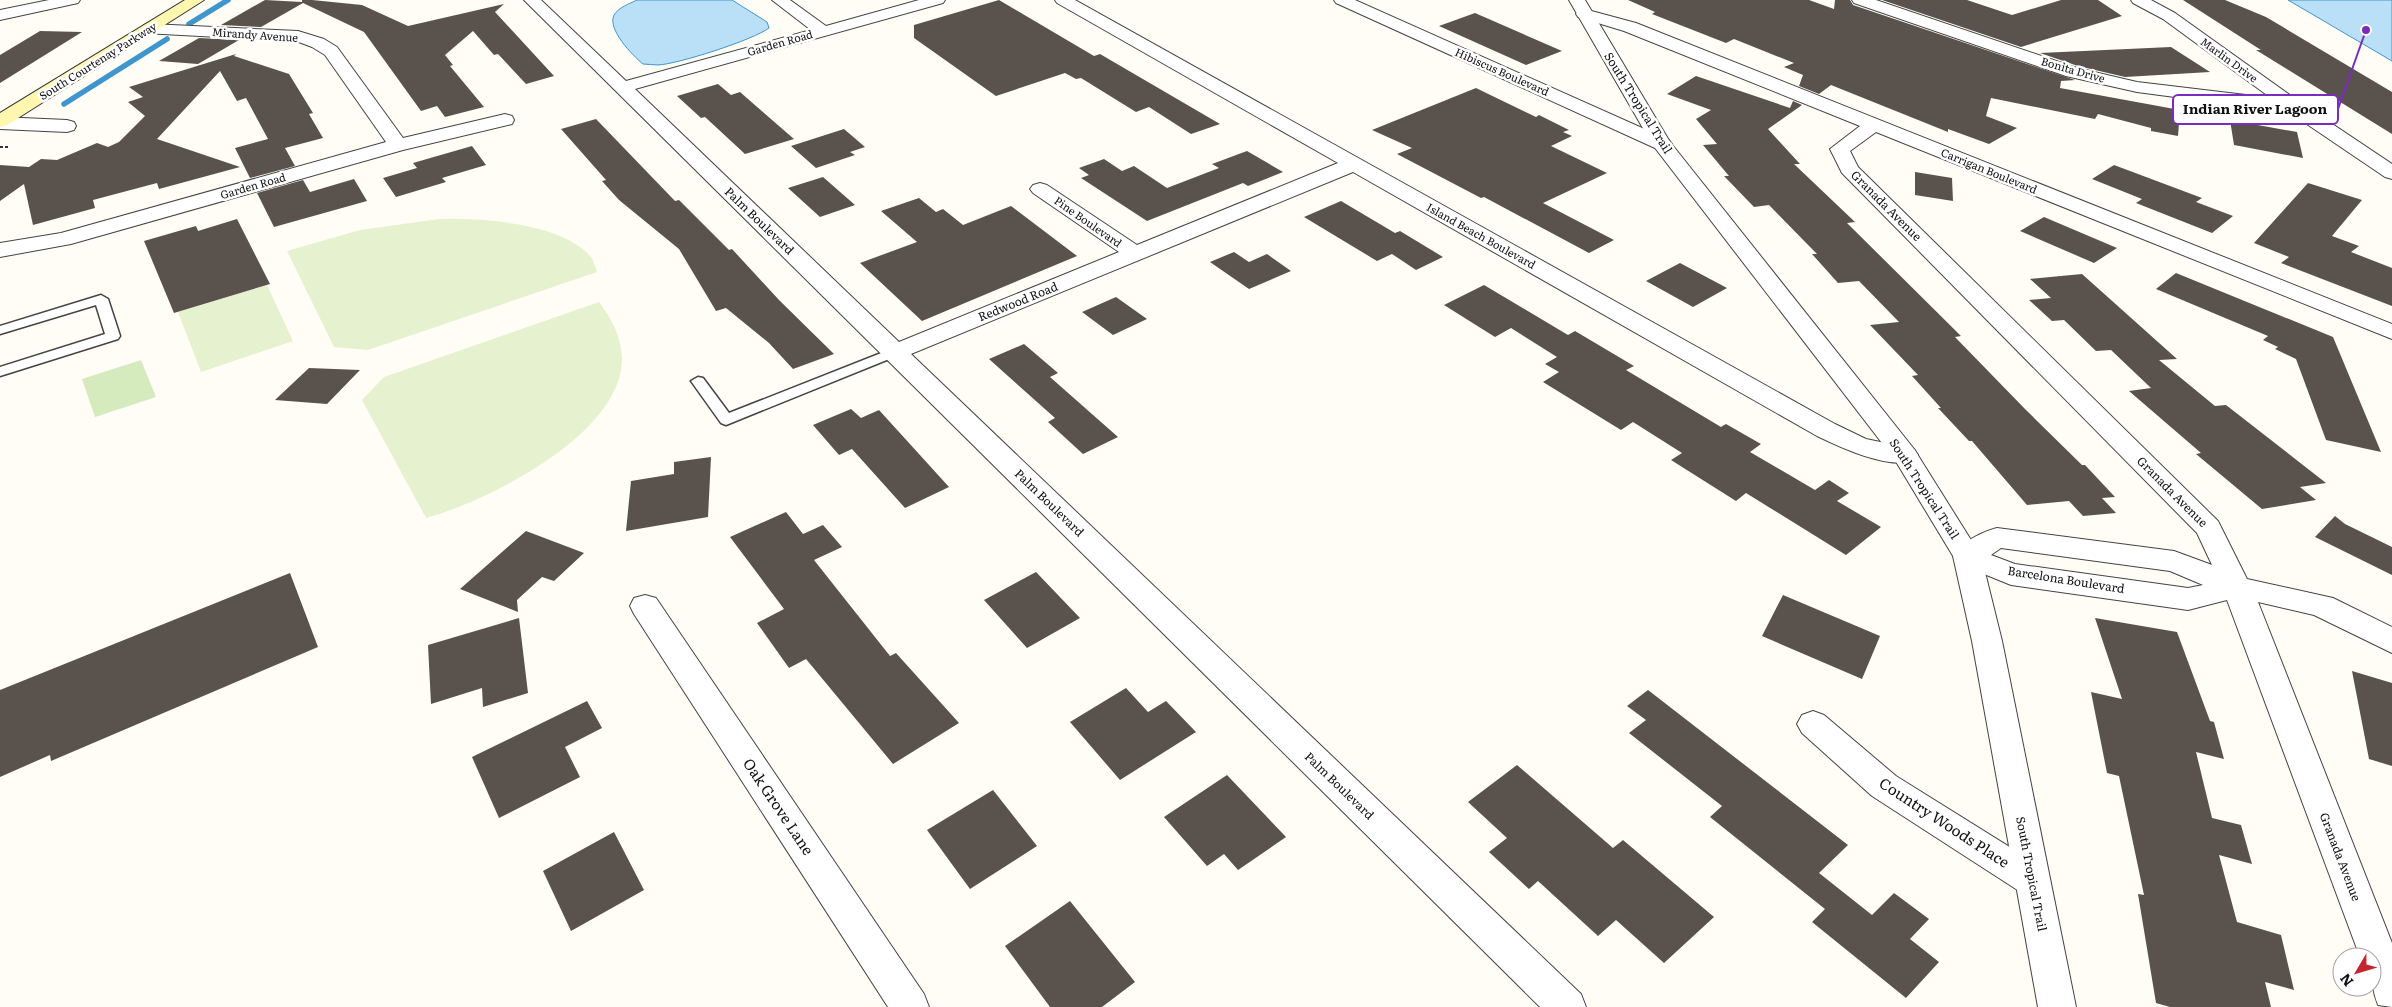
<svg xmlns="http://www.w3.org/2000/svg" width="2392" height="1007" font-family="Literata,serif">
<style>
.green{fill:#d5ebbd}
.pitch{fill:#e6f2cf}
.water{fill:#b9e0f7;stroke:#3f96cf}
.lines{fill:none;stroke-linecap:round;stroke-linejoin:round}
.stream{stroke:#3f96cf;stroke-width:5.5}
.building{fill:#5a524d}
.service-casing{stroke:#444;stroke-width:3}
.minor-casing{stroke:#444;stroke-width:2}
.tertiary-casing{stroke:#444;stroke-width:2}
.secondary-casing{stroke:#333;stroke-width:2}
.path{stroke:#333;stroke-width:2;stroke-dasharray:3 2;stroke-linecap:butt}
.service{fill:#fff;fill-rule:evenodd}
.minor{fill:#fff;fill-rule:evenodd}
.tertiary{fill:#fff;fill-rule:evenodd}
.secondary{fill:#fff6b0;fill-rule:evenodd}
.labels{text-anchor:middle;stroke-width:5;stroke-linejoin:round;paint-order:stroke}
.far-street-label{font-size:11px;fill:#111;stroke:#fff}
.street-label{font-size:12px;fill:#111;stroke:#fff}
.near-street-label{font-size:15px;fill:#111;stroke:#fff}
.leader{fill:none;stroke:#7b2cbf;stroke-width:2}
.callout-dot{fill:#7b2cbf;stroke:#fff;stroke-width:2}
.callout{fill:#fff;stroke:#7b2cbf;stroke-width:2}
.callout-label{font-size:14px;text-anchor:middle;font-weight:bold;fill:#111}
</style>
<rect width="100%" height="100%" fill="#fffdf5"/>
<path class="green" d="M141,360l15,37 -61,20 -13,-38z"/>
<path class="pitch" d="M439,219c42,-1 122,3 152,38 3,4 4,10 6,15l-229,78 -34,-3 -47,-96 73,-21z
M267,285l26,56 -92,31 -23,-60z
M599,302c13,17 22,34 23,56 1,76 -134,143 -196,160l-64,-118 22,-23z"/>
<path class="water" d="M637,0h95l35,22 2,6c-16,12 -91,36 -111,37 -5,0 -10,-1 -15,-1 -11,-9 -36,-35 -29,-49 5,-8 15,-11 23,-15z
M2288,0h104v61z"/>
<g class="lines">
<path class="stream" d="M189,24l39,-24
M64,104l103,-65"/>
</g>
<path class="building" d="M265,0l37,2v-2h10l50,5 46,21 96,-22 -9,8 59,64 -28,8 -28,-30 -4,1 -21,-24 -28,24 8,10 -3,1 34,41 -39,10 -8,-11 -16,5 -57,-79 -61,-29 -42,24 -40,-2z
M999,0l95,56 6,-2 120,70 -29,10 -42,-27 -13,5 -55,-34 -5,1 -11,-6 -69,23 -82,-58v-13z
M1628,0h181l25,9 1,-9h15l3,5 222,75 -14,1 -1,7 120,22 -2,26 -27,-5v-3l-53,-14 -3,5 -104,-21 -5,18 31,12 -28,16 -41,-15v3l-117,-47 -12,9 -20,-8 4,-11 -19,-8 10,-4 -60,-24 -8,4 -74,-29 3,-2z
M1882,0h85l45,15 49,-15h37l24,16 -101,31z
M2183,0h42l41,17 126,75v42l-136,-84h5z
M1475,13l87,38 -36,14 -87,-39z
M40,31l42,1 -82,51v-28z
M199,38l40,2 -41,24 -39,-3z
M2171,47l39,25 -85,5 -47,-11 -38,-13z
M236,54l-2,2 55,18 24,39 -4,1 14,24 -38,10 10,18 -45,12 -15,-30 33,-9 -22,-41 -9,3 -17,-30 -63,68 83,28 -81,22 -2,-6 -64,17 2,8 -62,17 -9,-41 -24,17v-36l29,2 12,-8 16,1 40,-17 11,4 11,-5 26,-26 -17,-14 15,-5 -14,-10z
M1696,76l94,32 3,-7 9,4 -34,24 32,35h-6l61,58 -8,1 114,113 -6,1 70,72 57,56h3l30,32 -13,1 14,15 -33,3 -14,-15 -42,4 -55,-64h-3l-31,-33h3l-29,-32 6,-1 -48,-50 29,-3 -40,-41 -21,2 -26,-29h5l-48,-49 -15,2 -30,-31h5l-26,-31 14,-1 -21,-25 15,-9 -44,-16z
M718,84l13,11 9,-3 54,47 -49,15 -40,-37 -4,1 -24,-22z
M1476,88l60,29 3,-2 30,15 -6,2 9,4 -21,10 56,27 -64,30 71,37 -25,13 -105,-56 -3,1 -84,-44 15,-6 -40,-18z
M596,119l79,82 4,-1 50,50 3,-1 47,51 55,54 -41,15 -24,-26 -43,-35 -10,3 -37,-62 -60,-49 -17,-19 4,-1 -45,-51z
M2230,120l67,12 6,26 -69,-13z
M844,129l21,18 -15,5 5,3 -39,13 -25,-22z
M472,146l14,19 -44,13 4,4 -50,15 -13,-19 34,-10 -4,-5z
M1247,151l36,21 -35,14 -5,-3 -96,38 -66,-43 8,-3 -10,-7 25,-9 18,12 12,-5 33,22 52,-20 -7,-4z
M2114,165l88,33 -6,4 37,14 -21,17 -76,-30 6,-4 -50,-20z
M1915,172l37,6 1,23 -38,-6z
M823,177l32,28 -35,12 -32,-29z
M354,179l13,22 -93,26 -17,-34 46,-13 7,12z
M2308,183l54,17 -30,36 27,10 -8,6 41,16v38l-111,-43 8,-6 -35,-14z
M919,198l17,14 7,-3 20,16 48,-19 66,50 -155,65 -62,-58 57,-21 -36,-31z
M1341,201l54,32 5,-2 43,26 -27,13 -24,-16 -15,7 -73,-44z
M2044,217l73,31 -23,15 -74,-32z
M237,219l33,65 -96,29 -30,-72 52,-15 2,5z
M1234,252l15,10 18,-8 24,17 -42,18 -39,-27z
M1680,263l47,25 -34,19 -47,-26z
M2176,273l157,64 48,115 -55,-12 -30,-81 -21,-10 3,-2 -15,-7 5,-4 -112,-47z
M2082,274l95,85 -18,1 56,46 11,-1 100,78 -26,4 16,13 -54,9 -66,-55 5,-1 -72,-62 22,-3 -40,-38 -15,1 -32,-31 -12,1 -23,-21 22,-2 -21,-19z
M1484,285l84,50 7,-4 59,35 -8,4 95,57 5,-3 35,20 -11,8 65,38 14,-10 20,13 -12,8 44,26 -35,28 -100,-62 -10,8 -65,-41 11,-7 -49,-31 -12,8 -78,-48 16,-10 -14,-8 12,-7 -46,-29 -16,9 -51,-32z
M1116,297l31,22 -34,16 -31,-23z
M1024,344l34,29 -8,4 68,60 -35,17 -35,-32 7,-4 -66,-59z
M309,368l51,2 -33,34 -52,-4z
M851,409l10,9 18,-8 70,77 -44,21 -53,-59 -13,6 -26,-30z
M711,457l-3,60 -82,14 5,-50 43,-7v-12z
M786,512l17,22 20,-9 19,22 -28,13 76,96 6,-3 63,70 -66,41 -87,-105 -17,9 -32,-45 27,-14 -54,-72z
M2335,516l10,8 47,23v28l-77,-38z
M526,531l58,22 -30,28 -12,-4 -25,23 1,12 -58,-23z
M1036,572l44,46 -53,30 -43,-48z
M290,573l28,74 -267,114 -1,-6 -50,22v-87z
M1783,595l97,41 -18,43 -100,-43z
M519,618l9,75 -45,14 -1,-19 -51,16 -3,-59z
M2095,618l82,14 33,89 4,1 10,37 -28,-7 16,66 29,7 11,39 -33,-9 18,67 44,13 13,55 -29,-8 6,25h-101l-14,-4 -18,-109 6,1 -25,-119 -12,-3 -16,-81 31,7z
M2352,671l40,12v83l-23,-7z
M1126,688l22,24 18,-11 30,31 -76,48 -50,-58z
M1648,690l200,155 -29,28 53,42 22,-22 35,26 -19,20 29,23 -33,36 -94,-76 13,-13 -115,-92 12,-11 -93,-73 17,-13 -19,-14z
M587,701l15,27 -37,19 15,30 -81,41 -27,-61z
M1517,765l96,83 10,-8 91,77 -50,46 -48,-43 -18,16 -60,-55 -9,8 -40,-37 18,-14 -39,-36z
M1227,775l59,62 -48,33 -14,-16 -17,12 -43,-49z
M993,790l44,56 -67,43 -43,-59z
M614,832l30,58 -73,41 -28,-60z
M1070,901l65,81 -33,25h-52l-45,-61z"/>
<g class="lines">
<defs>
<path id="service" d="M101,295l7,4 12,37 -2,3 -118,37v-9l105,-33 -9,-29 -96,29v-8z
M894,348l5,1 2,3 -2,3 -173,70 -5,-2 -30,-42 7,-4 5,1 26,35z"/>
<path id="minor" d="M49,0h31l-2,3 -78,17v-10z
M524,0h17l85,81 185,-51 -39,-30h18l36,26 93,-26h26l-2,3 -308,86 264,253 220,-90 -86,-59 -3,-4 3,-4 7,-2 7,2 90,60 201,-82 -281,-160 -2,-3h20l760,424 31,15 48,10 4,6 -4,6c-27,8 -72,-13 -97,-25l-464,-264 -442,182 670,640 5,13h-46z
M1334,0h21l314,140 3,4 -3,4 -7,2 -7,-2 -319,-145z
M1852,0h24l201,68 60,14 134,16 -108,-79 -30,-16 -2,-3h20l24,13 126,90 91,61v15l-7,-2 -96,-65 -152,-20 -71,-16 -212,-73z
M1584,9l52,14 756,301v15l-516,-207 -26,19 8,16 360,354 29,58 86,19 59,29v26l-78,-38 -56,-13 134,341v64l-14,-2c-7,-18 -6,-28 -6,-48h-12l-133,-357 -39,10 -177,-25 -54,-22 -4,-7c8,-14 29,-24 44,-28l177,23 38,14 -15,-32 -355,-360 -12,-24 30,-23 -236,-95 -46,-14 -2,-3 2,-3zM2001,548l169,23 33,14 -15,3 -173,-24 -24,-9z
M150,24l148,7 26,8 13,8 66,91 102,-24 7,2 2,4 -2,4 -109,26 -332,94 -71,13v-14l61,-10 325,-91 -61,-87 -13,-8 -16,-6 -152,-8 -2,-4 2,-4z
M0,117l67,3 7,2 2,4 -2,4 -7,2 -67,-3z
M645,595l11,3 268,396 5,13h-41l-254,-393 -4,-8 4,-8z
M1813,711l11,4 72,61 149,93 5,11 -5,11 -13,5 -13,-5 -147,-95 -70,-63 -5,-9 5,-9z"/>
<path id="tertiary" d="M1569,0h16l85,142 244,307 67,107 21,85 74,366h-38l-66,-366 -19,-85 -58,-96 -243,-316z"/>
<path id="secondary" d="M185,0h19l-197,125 -7,2v-14z"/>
</defs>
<use href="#service" class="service-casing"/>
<use href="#minor" class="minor-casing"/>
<use href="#tertiary" class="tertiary-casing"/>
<use href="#secondary" class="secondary-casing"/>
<path class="path" d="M0,147h8"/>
<use href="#service" class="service"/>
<use href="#minor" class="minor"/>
<use href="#tertiary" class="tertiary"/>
<use href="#secondary" class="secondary"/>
</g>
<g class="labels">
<g class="far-street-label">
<text transform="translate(255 35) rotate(4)" y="4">Mirandy Avenue</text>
<text transform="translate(780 43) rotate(-16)" y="4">Garden Road</text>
<text transform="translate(2229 60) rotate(36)" y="4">Marlin Drive</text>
<text transform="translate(98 61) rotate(-32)" y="4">South Courtenay Parkway</text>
<text transform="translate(2073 70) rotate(16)" y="4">Bonita Drive</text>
<text transform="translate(1502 72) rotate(24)" y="4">Hibiscus Boulevard</text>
<text transform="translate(1989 171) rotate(22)" y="4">Carrigan Boulevard</text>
<text transform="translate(253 186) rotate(-16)" y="4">Garden Road</text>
<text transform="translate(1088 222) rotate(35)" y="4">Pine Boulevard</text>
<text transform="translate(1481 236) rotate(29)" y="4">Island Beach Boulevard</text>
</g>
<g class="street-label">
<text transform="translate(1638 103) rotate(58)" y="4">South Tropical Trail</text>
<text transform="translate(1886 206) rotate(45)" y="4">Granada Avenue</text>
<text transform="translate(759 221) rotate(44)" y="4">Palm Boulevard</text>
<text transform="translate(1018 302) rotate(-22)" y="4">Redwood Road</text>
<text transform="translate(1924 489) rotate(57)" y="4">South Tropical Trail</text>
<text transform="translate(2172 492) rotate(45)" y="4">Granada Avenue</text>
<text transform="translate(1049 503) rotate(44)" y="4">Palm Boulevard</text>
<text transform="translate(2066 580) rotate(9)" y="4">Barcelona Boulevard</text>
<text transform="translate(1339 786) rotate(44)" y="4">Palm Boulevard</text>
<text transform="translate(2340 857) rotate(69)" y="4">Granada Avenue</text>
<text transform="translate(2031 874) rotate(79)" y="4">South Tropical Trail</text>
</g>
<g class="near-street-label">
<text transform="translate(778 807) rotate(56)" y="5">Oak Grove Lane</text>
<text transform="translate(1944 823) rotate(33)" y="5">Country Woods Place</text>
</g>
</g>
<path class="leader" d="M2366 30L2338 109"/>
<circle class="callout-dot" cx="2366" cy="30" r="5"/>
<rect class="callout" x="2173" y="95" width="165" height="29" rx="5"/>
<g class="callout-label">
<text x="2255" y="114">Indian River Lagoon</text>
</g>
<g transform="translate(2357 972) rotate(232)"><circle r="24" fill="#ffffff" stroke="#a0a0a0"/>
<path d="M0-4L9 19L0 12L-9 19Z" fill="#c4262e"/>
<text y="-8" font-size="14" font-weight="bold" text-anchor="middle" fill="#111111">N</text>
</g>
</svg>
